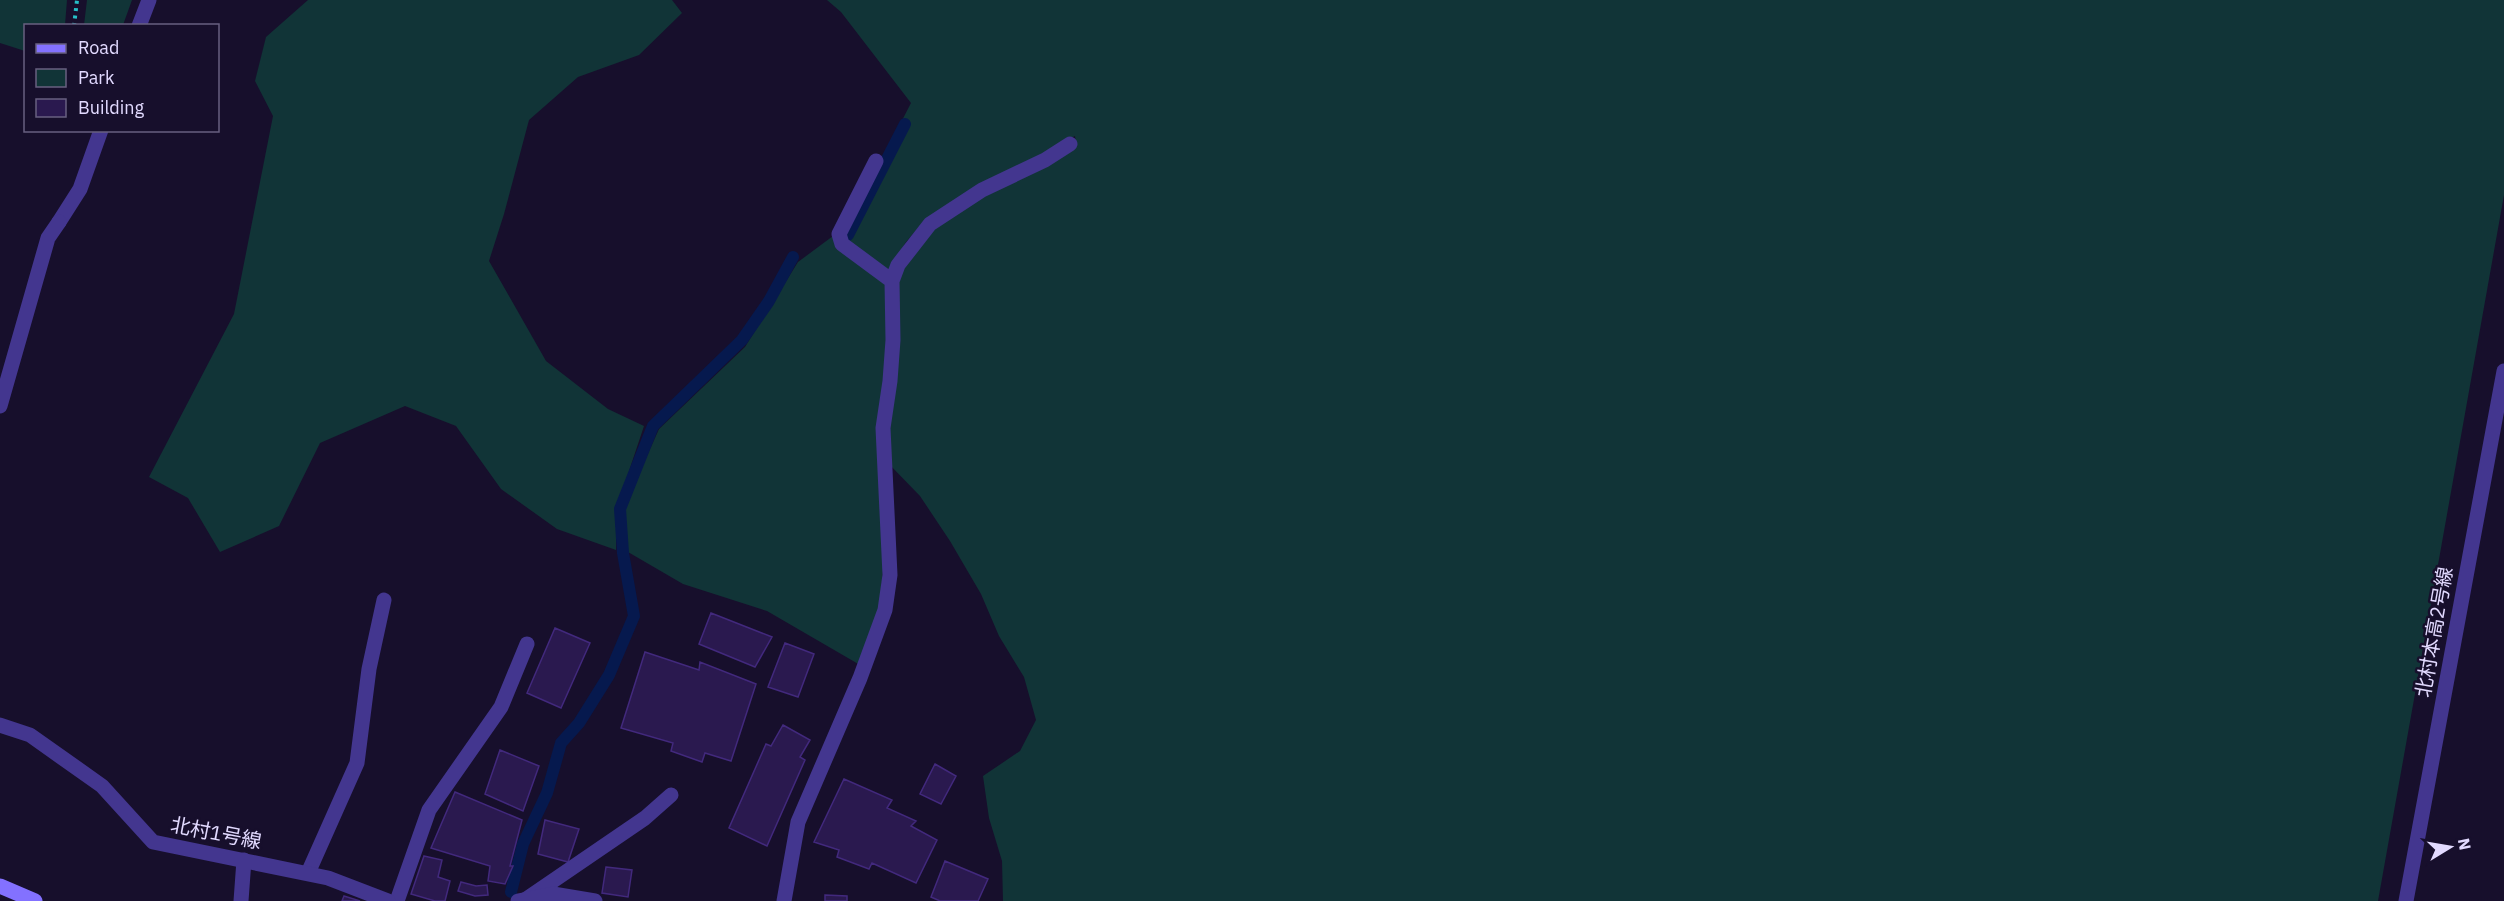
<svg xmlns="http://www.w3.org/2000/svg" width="2504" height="901" font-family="'IBM Plex Sans','Noto Sans JP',sans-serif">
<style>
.green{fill:#113437}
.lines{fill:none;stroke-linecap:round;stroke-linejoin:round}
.stream{stroke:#06194e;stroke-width:12}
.building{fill:#2a194f;stroke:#42297d;stroke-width:1.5}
.path{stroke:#26c0c8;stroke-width:4;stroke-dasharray:3 4.5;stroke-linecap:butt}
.lane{stroke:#43368f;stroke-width:15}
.street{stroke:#43368f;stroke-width:15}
.secondary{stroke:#8371ff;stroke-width:15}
.labels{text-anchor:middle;stroke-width:5;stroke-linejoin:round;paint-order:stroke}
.street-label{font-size:20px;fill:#e2daff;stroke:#170f2c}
</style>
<rect width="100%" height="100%" fill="#170f2c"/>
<path class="green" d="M0,0h67l-2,25 -39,1 -1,25 -25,-8z
M87,0h45l-9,25h-39z
M308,0h364l10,13 -43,42 -61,22 -49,43 -25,94 -15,47 57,100 62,48 36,17 -28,84v40l-59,-21 -56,-40 -45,-63 -51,-20 -85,37 -41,83 -59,26 -32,-54 -39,-21 85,-163 39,-198 -18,-35 11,-44z
M827,0h1677v195l-126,706h-1375l-1,-40 -13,-43 -6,-42 37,-25 16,-31 -12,-43 -25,-41 -18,-42 -31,-53 -30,-45 -33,-34 12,-186 18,-30 32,-30 127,-71 -1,-9 -152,86 -17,20 -17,28 -42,-29 -3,-8 67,-130 -70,-91z
M833,236l51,41 4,23 -2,240 -7,72 -19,53 -93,-54 -84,-27 -55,-32 -4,-45 35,-78 86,-82 53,-85z"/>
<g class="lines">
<path class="stream" d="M848,235l57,-111
M511,892l12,-48 24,-51 14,-50 18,-20 30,-48 25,-59 -11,-63 -3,-44 33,-83 89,-86 27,-39 24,-44"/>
</g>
<path class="building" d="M711,613l61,24 -17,30 -56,-23z
M555,628l35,15 -29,65 -34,-15z
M785,643l29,11 -16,43 -30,-10z
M645,652l54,18 1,-8 56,22 -25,77 -26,-8 -3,9 -31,-11 2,-8 -52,-15z
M783,725l27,15 -10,17 5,3 -38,86 -38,-18 37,-84 5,2z
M500,750l39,16 -16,45 -38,-17z
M935,764l21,12 -15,28 -21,-10z
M844,779l48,21 -5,8 29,13 -5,5 26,14 -21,43 -44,-20 -3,6 -32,-12 2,-7 -25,-8z
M455,792l67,28 -12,46h3l-8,18 -17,-3 2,-15 -59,-18z
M545,820l34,9 -11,33 -30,-8z
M424,856l18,4 -4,17 12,4 -5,20h-10l-24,-7z
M945,861l43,18 -10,22h-38l-9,-4z
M606,867l26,3 -4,27 -26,-4z
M461,882l15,4 11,-1 1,10 -13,1 -17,-5z
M825,895l22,1v5h-22z
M344,896l16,5h-18z"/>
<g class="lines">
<path class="path" d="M74,26l3,-26"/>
<path class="lane" d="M139,26l10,-26
M876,161l-37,73 3,10 50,37
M59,222l21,-33 21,-59
M308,873l49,-110 12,-94 15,-69
M525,900l120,-82 26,-23
M397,901l32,-91 72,-103 26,-63
M784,901l14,-79 62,-144 25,-68 5,-35 -7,-147 7,-47 3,-41 -1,-59 6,-16 32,-41 52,-34 63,-30 25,-16"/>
<path class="street" d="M0,406l48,-168 11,-16
M0,725l30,10 72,51 51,56 175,36 60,23
M241,901l3,-41
M518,901l35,-7 42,7
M2406,901l98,-530"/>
<path class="secondary" d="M0,886l35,15"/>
</g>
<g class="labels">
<g class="street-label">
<text transform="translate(2434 632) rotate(-80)" y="7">北村本高2号線</text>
<text transform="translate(216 833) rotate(11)" y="7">北村1号線</text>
</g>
</g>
<rect x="24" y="24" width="195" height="108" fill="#170f2c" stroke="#686080" stroke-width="1.5"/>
<rect x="36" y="44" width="30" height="9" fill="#8371ff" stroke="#686080" stroke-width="1.5"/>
<text x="78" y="54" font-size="18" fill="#e2daff">Road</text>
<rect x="36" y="69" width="30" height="18" fill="#113437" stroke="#686080" stroke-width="1.5"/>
<text x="78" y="84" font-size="18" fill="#e2daff">Park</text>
<rect x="36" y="99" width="30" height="18" fill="#2a194f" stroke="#686080" stroke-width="1.5"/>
<text x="78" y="114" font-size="18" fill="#e2daff">Building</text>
<g transform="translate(2450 847) rotate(79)" stroke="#170f2c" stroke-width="4.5" paint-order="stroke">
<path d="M0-4.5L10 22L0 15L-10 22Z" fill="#e2daff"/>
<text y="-9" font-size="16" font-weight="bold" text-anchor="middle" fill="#e2daff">N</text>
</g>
</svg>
